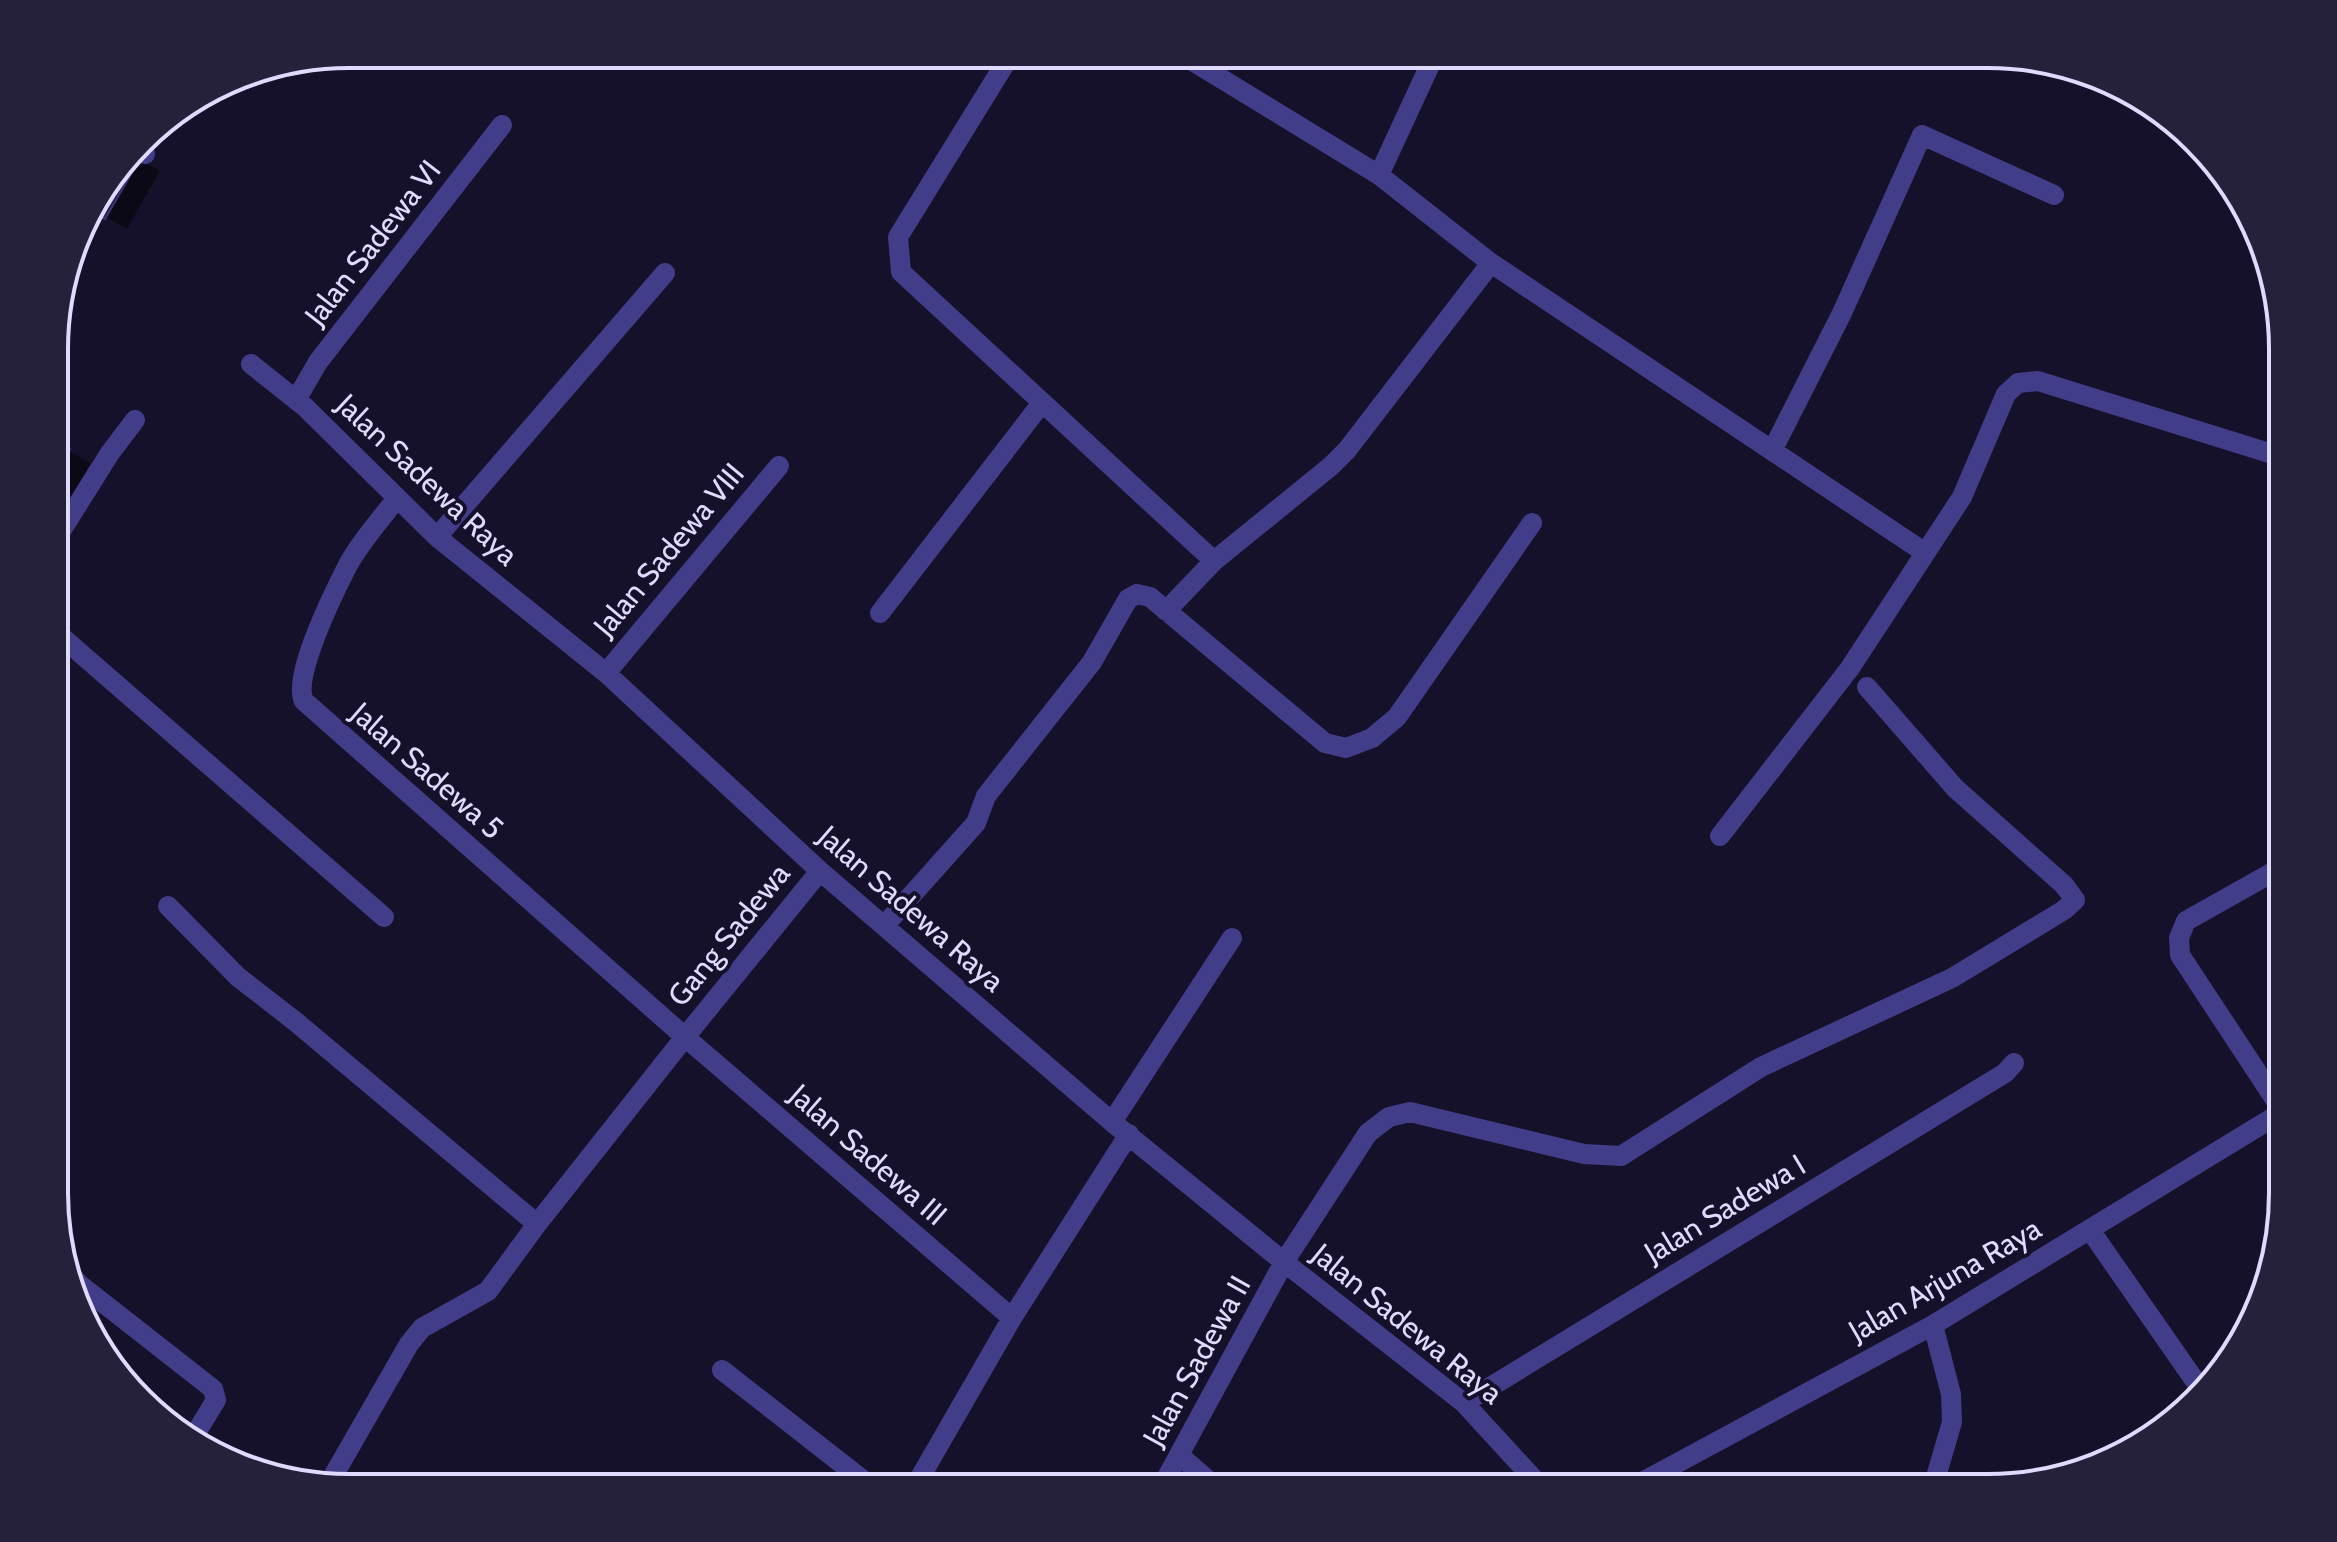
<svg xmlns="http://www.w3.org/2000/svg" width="2337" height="1542" font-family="Cabin,sans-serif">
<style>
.shadow{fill:#0007}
.building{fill:#281e4b;stroke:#403076;stroke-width:2}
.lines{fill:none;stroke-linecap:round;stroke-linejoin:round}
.service{stroke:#423d88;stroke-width:20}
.minor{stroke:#423d88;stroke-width:20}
.labels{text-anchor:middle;stroke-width:8;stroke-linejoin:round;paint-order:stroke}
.street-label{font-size:30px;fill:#e0dbfe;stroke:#16112a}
.rim{fill:none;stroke:#e0dbfe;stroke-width:4}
</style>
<rect width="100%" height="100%" fill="#16112a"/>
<path class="shadow" d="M133,155l27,16 -33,58 -33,-19 -10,20 -2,-2 3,-10z
M56,444l34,19 -31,58 -3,-1z"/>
<path class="building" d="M134,153l7,4 -36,62 -14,-9z
M56,442l14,7 -14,25z"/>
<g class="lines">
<path class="service" d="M72,1276l7,8 134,105 3,11 -25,41"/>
<path class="minor" d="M1011,54l-113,183 3,35 313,289
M1181,54l198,121 112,88 433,289
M137,150l8,4
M1379,175l56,-121
M251,364l54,43 132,130 169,136 214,198 292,251 172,140 180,141 78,85
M296,400l22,-38 184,-237
M1772,451l70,-138 80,-178 132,60
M397,498c-16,21 -35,42 -48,65 -13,25 -58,115 -45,138l381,336 327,281
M437,537l228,-264
M56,539l54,-86 25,-33
M1166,611l48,-50 117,-95 16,-16 144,-187
M880,613l161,-209
M56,632l328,285
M606,673l173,-207
M1720,836l130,-168 112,-171 44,-103 12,-11 20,-2 244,76
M2282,867l-96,54 -7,17 1,17 102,155
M168,906l70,71 58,45 241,202
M884,926l92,-103 10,-27 106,-134 36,-63 9,-5 13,3 175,146 21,5 26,-10 25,-21 135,-194
M1112,1122l120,-184
M2090,1230l110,158
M722,1370l151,118
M1464,1403l541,-330 9,-10
M1179,1455l38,33
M328,1485l81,-141 13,-16 66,-37 49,-67 148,-187 135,-166
M1933,1487l19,-65 -1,-28 -18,-69
M914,1488l98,-170 117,-184
M1161,1488l123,-226 84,-129 21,-16 21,-5 174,42 37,2 140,-89 191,-89 112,-68 11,-10 -11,-15 -109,-97 -88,-101
M1631,1488l302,-163 349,-213"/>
</g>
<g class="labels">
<g class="street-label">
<text transform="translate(373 243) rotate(-52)" y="10">Jalan Sadewa VI</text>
<text transform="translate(427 480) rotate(43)" y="10">Jalan Sadewa Raya</text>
<text transform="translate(669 550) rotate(-50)" y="10">Jalan Sadewa VIII</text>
<text transform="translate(427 771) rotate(41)" y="10">Jalan Sadewa 5</text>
<text transform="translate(911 909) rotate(41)" y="10">Jalan Sadewa Raya</text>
<text transform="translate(729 935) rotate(-51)" y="10">Gang Sadewa</text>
<text transform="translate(868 1155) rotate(41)" y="10">Jalan Sadewa III</text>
<text transform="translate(1725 1209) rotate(-31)" y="10">Jalan Sadewa I</text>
<text transform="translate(1945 1280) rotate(-30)" y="10">Jalan Arjuna Raya</text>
<text transform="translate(1407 1324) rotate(39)" y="10">Jalan Sadewa Raya</text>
<text transform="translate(1197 1361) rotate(-61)" y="10">Jalan Sadewa II</text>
</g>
</g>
<path d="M0 0H2337V1542H0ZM349 68H1988A281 281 0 0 1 2269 349V1193A281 281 0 0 1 1988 1474H349A281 281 0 0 1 68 1193V349A281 281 0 0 1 349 68Z" fill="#26213b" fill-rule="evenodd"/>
<path class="rim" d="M349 68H1988A281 281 0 0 1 2269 349V1193A281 281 0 0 1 1988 1474H349A281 281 0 0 1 68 1193V349A281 281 0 0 1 349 68Z"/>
</svg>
